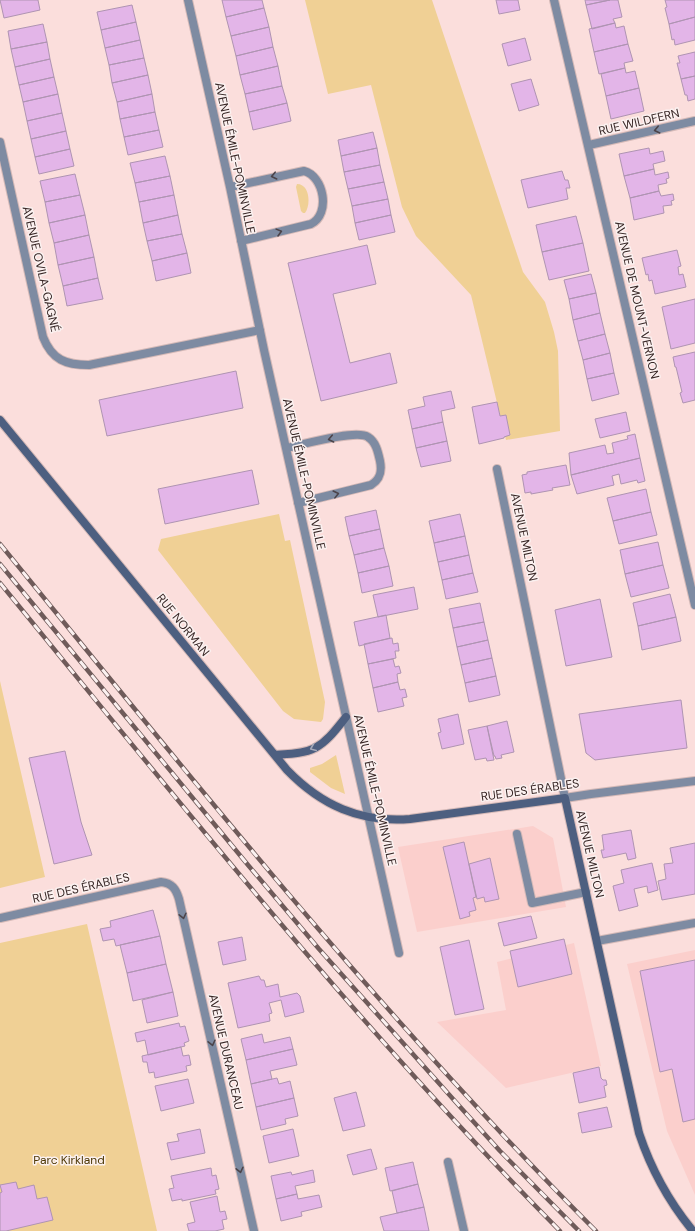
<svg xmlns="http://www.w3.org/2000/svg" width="695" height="1231" font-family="'DM Sans',sans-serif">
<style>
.built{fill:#fbcfcc}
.green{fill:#f0d095}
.building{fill:#e3b5e8;stroke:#af94b2}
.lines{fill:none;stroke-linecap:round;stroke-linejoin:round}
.lane-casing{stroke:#d4b9b7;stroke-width:10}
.street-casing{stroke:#d4b9b7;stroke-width:10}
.secondary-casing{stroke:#d4b9b7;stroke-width:10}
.lane{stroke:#7e8ba2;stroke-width:8}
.street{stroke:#7e8ba2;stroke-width:8}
.secondary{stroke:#4d5f80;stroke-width:8}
.rail-casing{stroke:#6f5b5a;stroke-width:4.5}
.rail{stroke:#fbf1f0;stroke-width:3;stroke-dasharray:9;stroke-linecap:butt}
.oneway{stroke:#4c444a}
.oneway2{stroke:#a4a8b8}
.labels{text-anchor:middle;stroke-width:3;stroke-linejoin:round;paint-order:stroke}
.street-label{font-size:12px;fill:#372625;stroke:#fbf1f0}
.park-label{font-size:12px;fill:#4e3805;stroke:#fbf1f0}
</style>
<rect width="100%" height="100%" fill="#fbdedc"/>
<path class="built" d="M533,826l20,12 13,69 -149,25 -19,-85z
M574,943l27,123 -95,22 -69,-66 69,-12 -9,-48z
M695,950v245l-28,-64 -40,-167z"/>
<path class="green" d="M305,0h127l91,272 22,30 9,30 4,19 2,80 -54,9 -35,-145 -55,-59 -14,-29 -31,-122 -43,9z
M297,184c13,0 14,21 8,29h-2l-2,-2 -5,-24z
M279,514l6,27 5,-1 35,162 -2,17 -2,3 -27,-3 -11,-8 -125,-161 3,-11z
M0,681l45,196 -45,11z
M336,755l9,39 -14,-6 -21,-16v-4l12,-4z
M87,924l70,307h-157v-288z"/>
<path class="building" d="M0,0h38l2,10 -36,8z
M222,0h40l2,8 -38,9z
M496,0h22l2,10 -21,4z
M585,0h25l-24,5z
M610,0h8l4,17 -9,2 2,4 -23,6 -6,-24z
M665,0h30v17l-26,7 -4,-16 2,-1z
M132,5l4,17 -35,8 -4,-18z
M264,8l5,19 -38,9 -5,-19z
M695,17v23l-20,5 -1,-6 -2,1 -3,-16z
M136,22l4,18 -35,8 -4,-18z
M615,23l1,5 8,-2 4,18 -34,8 -5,-23z
M43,24l4,18 -36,7 -3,-18z
M269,27l4,20 -37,9 -5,-20z
M525,38l6,22 -23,6 -6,-22z
M140,40l4,18 -35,7 -4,-17z
M47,42l3,17 -35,8 -4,-18z
M628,44l5,17 -9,2 1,5 -26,6 -5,-22z
M273,47l5,19 -38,9 -4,-19z
M695,52v24l-14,3 -4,-16h3l-2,-7z
M144,58l4,17 -36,8 -3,-18z
M50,59l4,18 -35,8 -4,-18z
M278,66l4,20 -37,8 -5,-19z
M625,68l1,5 9,-2 4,17 -33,8 -5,-22z
M148,75l4,19 -35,8 -5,-19z
M695,76v23l-7,2 -1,-6h-2l-4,-16z
M54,77l4,17 -35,8 -4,-17z
M531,79l8,26 -20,6 -8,-27z
M282,86l5,17 -38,9 -4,-18z
M639,88l5,23 -33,8 -5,-23z
M58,94l4,19 -35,8 -4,-19z
M152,94l3,18 -35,7 -3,-17z
M287,103l4,18 -38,9 -4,-18z
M155,112l4,18 -35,7 -4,-18z
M62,113l4,18 -35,8 -4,-18z
M159,130l4,17 -35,8 -4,-18z
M66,131l4,18 -35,8 -4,-18z
M373,132l4,16 -36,8 -3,-16z
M377,148l3,17 -36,7 -3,-16z
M649,148l1,6 13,-3 2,10 -12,3 1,5 -30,7 -5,-22z
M70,149l4,17 -35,8 -4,-17z
M165,156l5,20 -35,7 -5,-20z
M380,165l4,17 -36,7 -4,-17z
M654,169l1,6 13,-3 1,6 -3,1 1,4 -9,2 1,6 -29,7 -6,-22z
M562,171l3,9h3l2,8h-4l2,11 -40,9 -7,-28z
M75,174l5,21 -35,7 -5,-21z
M170,176l4,19 -35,7 -4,-19z
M384,182l4,17 -36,7 -4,-17z
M659,191l2,5 12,-2 1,6 -3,1 1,4 -9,1 1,7 -30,7 -4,-22z
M80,195l5,20 -36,8 -4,-21z
M174,195l4,20 -35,8 -4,-21z
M388,199l3,16 -36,8 -3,-17z
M85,215l4,20 -35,8 -5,-20z
M178,215l4,19 -35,7 -4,-18z
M391,215l4,17 -36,8 -4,-17z
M576,216l7,27 -41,9 -6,-27z
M182,234l5,19 -35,8 -5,-20z
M89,235l5,22 -36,8 -4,-22z
M583,243l6,28 -40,9 -7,-28z
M367,245l9,39 -43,10 17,69 40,-10 7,30 -76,18 -33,-138z
M677,250l4,16 -3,1 1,8 4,-1 3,13 -31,7 -3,-14 -3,1 -1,-7 -2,1 -4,-17z
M187,253l4,20 -35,8 -4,-20z
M94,257l4,21 -35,8 -5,-21z
M591,274l5,19 -27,6 -5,-19z
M98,278l5,21 -36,7 -4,-20z
M596,293l4,20 -27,7 -4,-21z
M695,299v44l-24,6 -9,-42z
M600,313l5,21 -27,7 -5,-21z
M605,334l5,19 -27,7 -5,-19z
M695,352v48l-12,3 -3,-10 2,-1 -6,-25h-1l-2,-10z
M610,353l4,20 -27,6 -4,-19z
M236,371l7,37 -136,28 -8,-36z
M614,373l5,21 -27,7 -5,-22z
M451,391l4,17 -14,3 2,11 -31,7 -4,-19 17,-4 -2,-9z
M497,402l3,14 6,-1 4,20 -6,2v1l-25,6 -7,-37z
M626,412l4,19 -30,7 -5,-19z
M443,422l4,19 -31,7 -4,-19z
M635,434l5,24 -69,17 -2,-22 36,-8 2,9 7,-1 -2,-10 16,-4 -1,-3z
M447,441l4,20 -30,6 -5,-19z
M640,458l5,23 -7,2 -1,-3 -16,4 -2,-10 -7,2 2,9 -37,9 -6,-19z
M566,465l4,20 -18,3 1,2 -22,4v-2l-6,1 -3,-18 5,-1v-2z
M252,470l7,34 -94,20 -7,-35z
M646,489l5,23 -38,9 -6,-23z
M376,510l4,19 -31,7 -4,-19z
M651,512l6,23 -38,9 -6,-23z
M460,514l5,22 -31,7 -5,-22z
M380,529l4,19 -30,7 -5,-19z
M465,536l4,19 -31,7 -4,-19z
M658,542l5,23 -38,9 -5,-24z
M384,548l5,18 -31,7 -4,-18z
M469,555l4,18 -31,7 -4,-18z
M663,565l6,23 -38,9 -6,-23z
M389,566l4,20 -31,7 -4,-20z
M473,573l5,19 -32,7 -4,-19z
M414,587l4,22 -40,8 -5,-22z
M670,594l6,23 -38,9 -5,-23z
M600,599l12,58 -46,9 -11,-56z
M480,603l4,19 -31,6 -4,-19z
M386,615l4,23 -31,8 -5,-24z
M676,617l5,24 -39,9 -4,-24z
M484,622l4,18 -31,7 -4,-19z
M392,638l1,6 5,-1 1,8h-4l1,7 -28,6 -4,-20z
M488,640l4,18 -31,7 -4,-18z
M492,658l4,18 -31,7 -4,-18z
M393,659l2,8 4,-1 2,7 -4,1 1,8 -25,6 -5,-24z
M496,676l4,19 -31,7 -4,-19z
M398,682l2,8 5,-1 2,8 -5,1 2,8 -26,6 -5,-24z
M681,700l6,48 -92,12 -9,-7 -7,-39z
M458,714l6,30 -22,5 -4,-16 3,-1 -3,-13z
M507,721l7,31 -13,3 1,3 -6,1 -1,-3h-1l-7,-30z
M487,726l7,34 -7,1 -1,-3 -11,2 -7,-30z
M65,751l16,71 11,33 -38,9 -25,-106z
M631,830l5,28 -8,2 -2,-7 -23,5 -2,-8h3l-2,-15z
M464,842l12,55 -3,1 3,12 -7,2 1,4 -10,3 -17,-72z
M695,843v51l-33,6 -4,-19 8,-2 -2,-15 9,-1 -3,-15z
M490,858l9,41 -14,3 -1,-5 -7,2 -8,-35z
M652,863l6,27 -10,3 -1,-7 -13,3 4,17 -19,5 -6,-25 11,-3 -3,-13z
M153,910l7,26 -44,10 -2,-7 -11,2 -3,-12 11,-2 -1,-6z
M531,916l6,22 -33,8 -6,-23z
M160,936l6,28 -39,9 -7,-28z
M242,937l4,23 -23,5 -5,-23z
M564,939l8,35 -54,13 -8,-36z
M469,940l15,69 -29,6 -15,-68z
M695,960v159l-12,3 -11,-53 -12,3 -20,-101z
M166,964l7,28 -40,9 -6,-28z
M259,976l2,4h3l2,7 12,-3 2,13 17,-4 3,3 4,16 -19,5 -4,-17 -12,3 3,10 -3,1 1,7 -32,7 -10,-45z
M173,992l5,24 -31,7 -5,-23z
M179,1023l1,4 5,-1 4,15 -5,2 1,3 -37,9 -3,-15 -8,2 -2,-9z
M262,1034l2,9 26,-6 3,12 -47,11 -5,-21z
M181,1047l2,9 6,-1 2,10 -5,1 1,5 -32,7 -1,-6 -5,1 -2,-11h-4l-1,-6z
M293,1049l4,16 -27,6 2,8 -21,5 -5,-24z
M599,1067l2,11 2,2h3l1,5 -3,1 2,11 -27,6 -6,-30z
M277,1078l2,6 11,-3 4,17 -38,9 -5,-23z
M188,1079l6,24 -33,8 -6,-25z
M356,1092l9,34 -22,5 -9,-33z
M294,1098l4,18 -13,3 1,5 -25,6 -5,-23z
M607,1107l5,20 -30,6 -4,-20z
M200,1129l5,24 -34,7 -4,-17 12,-2 -2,-7z
M293,1129l6,27 -30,7 -6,-27z
M371,1149l6,20 -24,6 -6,-20z
M413,1162l5,22 -28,7 -5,-23z
M211,1168l1,8 4,-1 3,14 -4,1 1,4 -34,7v-2l-10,2 -3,-12 5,-1 -3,-12z
M313,1170l2,12 -20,4 2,8 -21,5 -5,-23 20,-4 1,3z
M16,1182l2,7 16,-4 3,14 10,-2 6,23 -47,11h-6v-38l2,-1 -2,-7z
M418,1184l6,23 -27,6 -5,-22z
M297,1194l1,5 21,-4 3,12 -21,5 1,4 -21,5 -5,-22z
M217,1196l3,16 5,-1 2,8 -5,1 2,9 -9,2h-26l-2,-7 8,-2 -5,-20z
M424,1207l5,24h-45l-4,-14z"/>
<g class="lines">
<defs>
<path id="lane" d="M517,834l15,69 54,-11"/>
<path id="street" d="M188,0l42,187 34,163 135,603
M554,0l141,605
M0,142l43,195c9,23 23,28 46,28l171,-35
M589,145l106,-24
M230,187l74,-16c20,5 27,43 7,53l-70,17
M286,448c15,-3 70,-19 82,-11 8,5 10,15 12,24 2,10 1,18 -9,24l-73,18
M497,469l68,329 26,-4 104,-13
M0,918l161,-36c11,1 15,7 18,17l75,332
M597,941l98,-18
M448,1162l16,69"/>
<path id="secondary" d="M0,420l287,350c34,35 73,53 123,49l155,-21 74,335c12,36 30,69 54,98
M275,755c13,-1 28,-1 40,-7 13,-7 22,-20 31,-31"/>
</defs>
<use href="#lane" class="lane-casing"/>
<use href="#street" class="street-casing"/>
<use href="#secondary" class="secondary-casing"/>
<use href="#lane" class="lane"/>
<use href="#street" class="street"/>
<use href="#secondary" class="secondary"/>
<defs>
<path id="rail" d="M0,544c192,235 381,472 596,687
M0,564l248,301 71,84 143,160 38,42 79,80
M0,583c181,221 359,445 560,648"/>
</defs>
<use href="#rail" class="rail-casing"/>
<use href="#rail" class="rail"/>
</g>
<defs><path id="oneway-chevron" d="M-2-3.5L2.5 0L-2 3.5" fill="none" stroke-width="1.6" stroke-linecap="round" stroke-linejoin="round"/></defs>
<g class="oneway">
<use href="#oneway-chevron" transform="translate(657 130) rotate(167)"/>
<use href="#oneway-chevron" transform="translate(274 176) rotate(167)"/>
<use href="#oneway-chevron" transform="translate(279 232) rotate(-15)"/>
<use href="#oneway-chevron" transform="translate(331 439) rotate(168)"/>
<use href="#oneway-chevron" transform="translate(336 494) rotate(-14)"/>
<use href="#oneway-chevron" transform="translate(183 916) rotate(77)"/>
<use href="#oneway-chevron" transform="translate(212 1043) rotate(77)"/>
<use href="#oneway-chevron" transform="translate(240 1170) rotate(77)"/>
</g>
<use class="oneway2" href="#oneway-chevron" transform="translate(313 748) rotate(157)"/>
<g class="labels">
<g class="street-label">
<text transform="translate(639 122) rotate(-13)" y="4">RUE WILDFERN</text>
<text transform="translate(235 158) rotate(78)" y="4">AVENUE ÉMILE-POMINVILLE</text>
<text transform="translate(41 269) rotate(77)" y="4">AVENUE OVILA-GAGNÉ</text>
<text transform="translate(637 300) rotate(77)" y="4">AVENUE DE MOUNT-VERNON</text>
<text transform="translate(304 474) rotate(77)" y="4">AVENUE ÉMILE-POMINVILLE</text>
<text transform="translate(524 537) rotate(78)" y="4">AVENUE MILTON</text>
<text transform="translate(183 625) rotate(51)" y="4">RUE NORMAN</text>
<text transform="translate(375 790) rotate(77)" y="4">AVENUE ÉMILE-POMINVILLE</text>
<text transform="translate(530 790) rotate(-8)" y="4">RUE DES ÉRABLES</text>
<text transform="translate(590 854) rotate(77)" y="4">AVENUE MILTON</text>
<text transform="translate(81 888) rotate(-13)" y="4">RUE DES ÉRABLES</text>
<text transform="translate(226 1052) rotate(77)" y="4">AVENUE DURANCEAU</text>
</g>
<g class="park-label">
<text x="69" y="1164">Parc Kirkland</text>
</g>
</g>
</svg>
